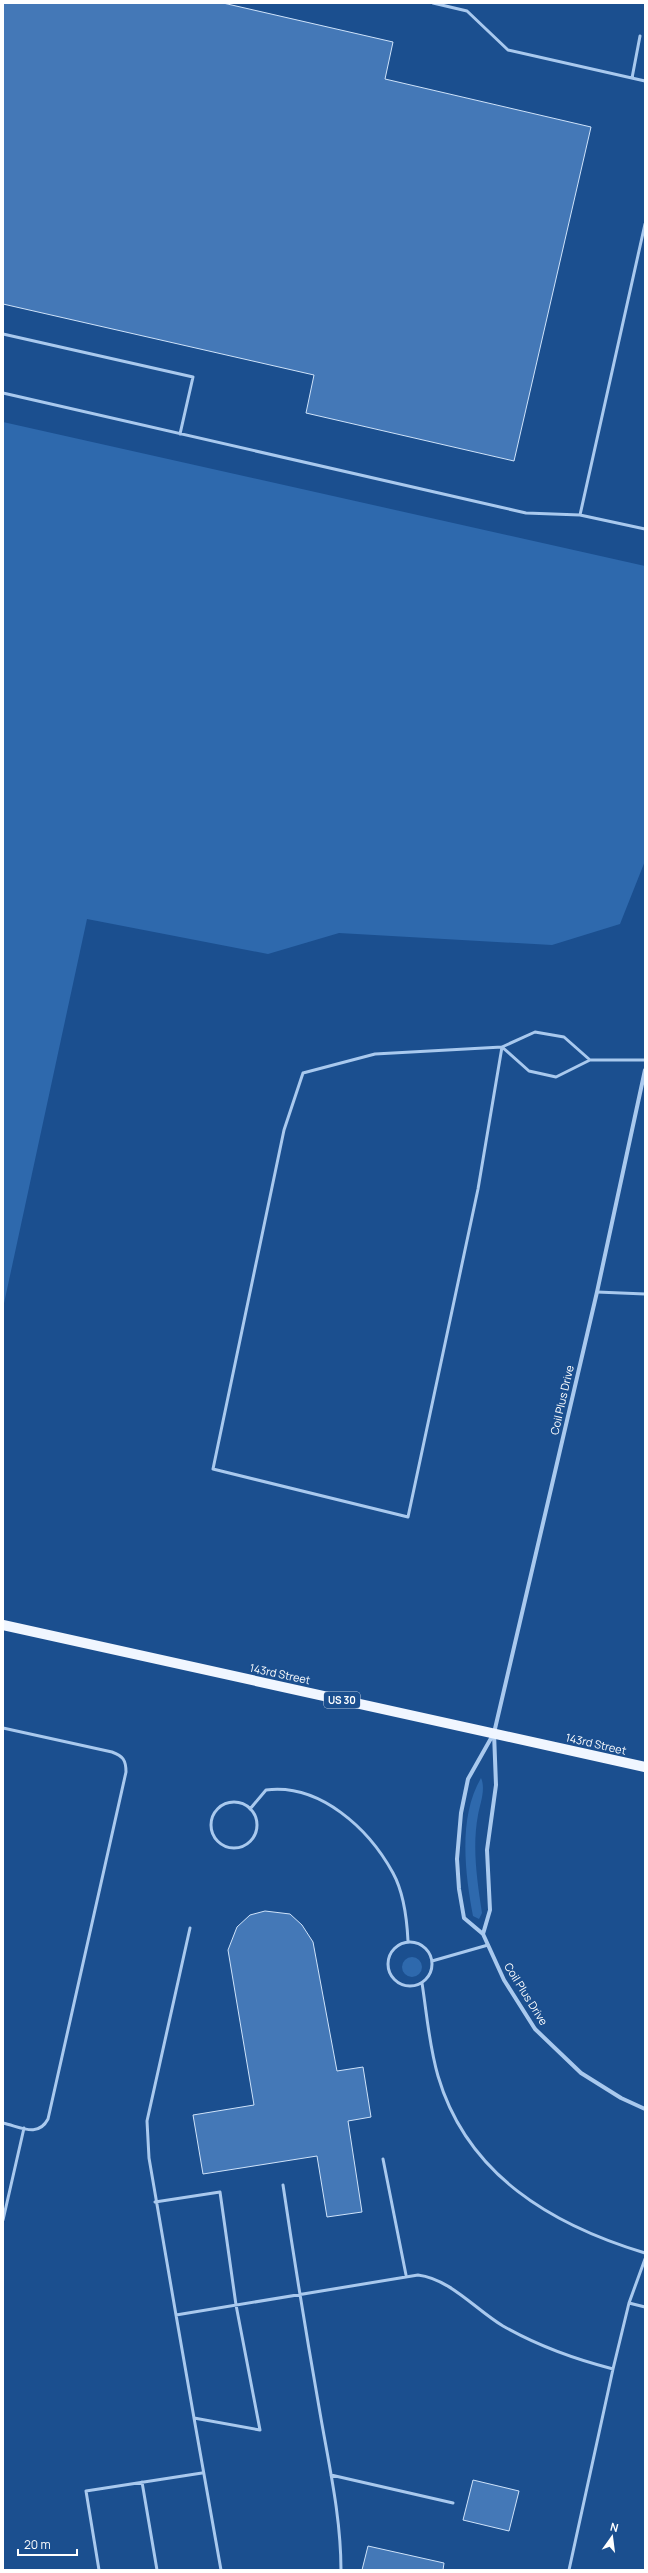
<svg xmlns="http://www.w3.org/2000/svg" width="648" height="2573" font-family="Manrope,sans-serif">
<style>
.green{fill:#2e69ad}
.building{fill:#4478b7;stroke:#cfe3fa}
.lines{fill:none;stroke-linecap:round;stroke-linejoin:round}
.service{stroke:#a9c9ee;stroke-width:3}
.minor{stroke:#a9c9ee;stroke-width:4}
.primary{stroke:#f0f6ff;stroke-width:10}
.labels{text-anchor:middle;stroke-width:3.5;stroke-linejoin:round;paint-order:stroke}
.shield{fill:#1b4f8f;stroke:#bbcadd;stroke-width:1}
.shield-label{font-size:10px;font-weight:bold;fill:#fff}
.street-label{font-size:11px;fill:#fff;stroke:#1b4f8f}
</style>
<rect width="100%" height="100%" fill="#1b4f8f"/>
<path class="green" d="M3 422 645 566V861L620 924 552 945 339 933 268 954 87 919 3 1308Z
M481 1778C486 1789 480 1804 478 1815 472 1847 477 1880 482 1913L479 1919 473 1916C465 1874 458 1817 481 1778Z
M402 1967a10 10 0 1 1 20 0a10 10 0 1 1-20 0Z"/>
<path class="building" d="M3 3H223L393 42 385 79 591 127 514 461 306 413 314 375 3 304Z
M265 1911 290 1914 302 1925 313 1942 337 2071 363 2067 371 2117 348 2121 362 2212 327 2217 317 2156 203 2174 193 2115 254 2105 228 1950 237 1927 250 1915Z
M473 2480 519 2491 509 2531 463 2520Z
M368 2546 444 2563 443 2570H362Z"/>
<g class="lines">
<path class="service" d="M433 3 467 11 508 50 645 81
M632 78 640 36
M3 334 193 377 180 434
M3 393 526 513 580 515 645 529
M580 515 645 224
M502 1047 478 1189 408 1517 213 1469 284 1130 303 1073 375 1054 502 1047 535 1032 564 1037 590 1060
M502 1047 529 1071 556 1077 590 1060H645
M597 1292 645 1294
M3 1728 112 1752C123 1756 126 1760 126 1772L48 2119C38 2138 21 2127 3 2123
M211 1825a23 23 0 1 1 46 0a23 23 0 1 1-46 0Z
M250 1809 266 1790C320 1783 369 1829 393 1873 404 1893 407 1920 408 1941
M190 1928 147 2121 149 2158 176 2315 418 2275C450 2279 475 2309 503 2326 538 2346 574 2359 613 2369L629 2303 645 2259
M388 1964a22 22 0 1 1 44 0a22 22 0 1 1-44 0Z
M432 1961 488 1945
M422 1983C427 2015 429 2045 438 2076 467 2175 552 2225 645 2253
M383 2159 406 2275
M283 2185C294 2259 306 2333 319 2407 328 2461 341 2515 341 2570
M155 2202 220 2192 236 2305 260 2430 194 2418 176 2315
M3 2220 24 2128
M629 2303 645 2307
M194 2418 221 2570
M331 2475 453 2503
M142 2482 157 2570
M99 2570 86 2491 202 2473
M569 2570 613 2369"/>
<path class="minor" d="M494 1733 468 1779 461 1813 457 1859 459 1889 464 1918 483 1934 504 1980 535 2029 581 2073 621 2098 645 2109
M483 1934 490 1910 487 1850 496 1785 494 1733 597 1292 645 1070"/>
<path class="primary" d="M3 1625 645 1767"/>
</g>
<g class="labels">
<rect class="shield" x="324" y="1692" width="36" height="16" rx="3"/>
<g class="shield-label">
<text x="342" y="1704">US 30</text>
</g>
<g class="street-label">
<text transform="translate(562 1400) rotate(-77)" y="4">Coil Plus Drive</text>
<text transform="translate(280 1674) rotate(12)" y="4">143rd Street</text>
<text transform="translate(596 1744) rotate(13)" y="4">143rd Street</text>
<text transform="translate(526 1994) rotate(58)" y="4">Coil Plus Drive</text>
</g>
</g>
<rect width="648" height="2573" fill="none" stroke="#ffffff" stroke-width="8"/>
<g transform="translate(612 2537) rotate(14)" stroke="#1b4f8f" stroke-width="3" paint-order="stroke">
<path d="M0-3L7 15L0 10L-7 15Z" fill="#ffffff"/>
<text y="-6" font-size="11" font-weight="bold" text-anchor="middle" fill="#ffffff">N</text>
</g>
<path d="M18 2549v6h59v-6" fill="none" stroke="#ffffff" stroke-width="2"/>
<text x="24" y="2549" font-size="12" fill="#ffffff" stroke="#1b4f8f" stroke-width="3" paint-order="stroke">20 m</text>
</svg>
